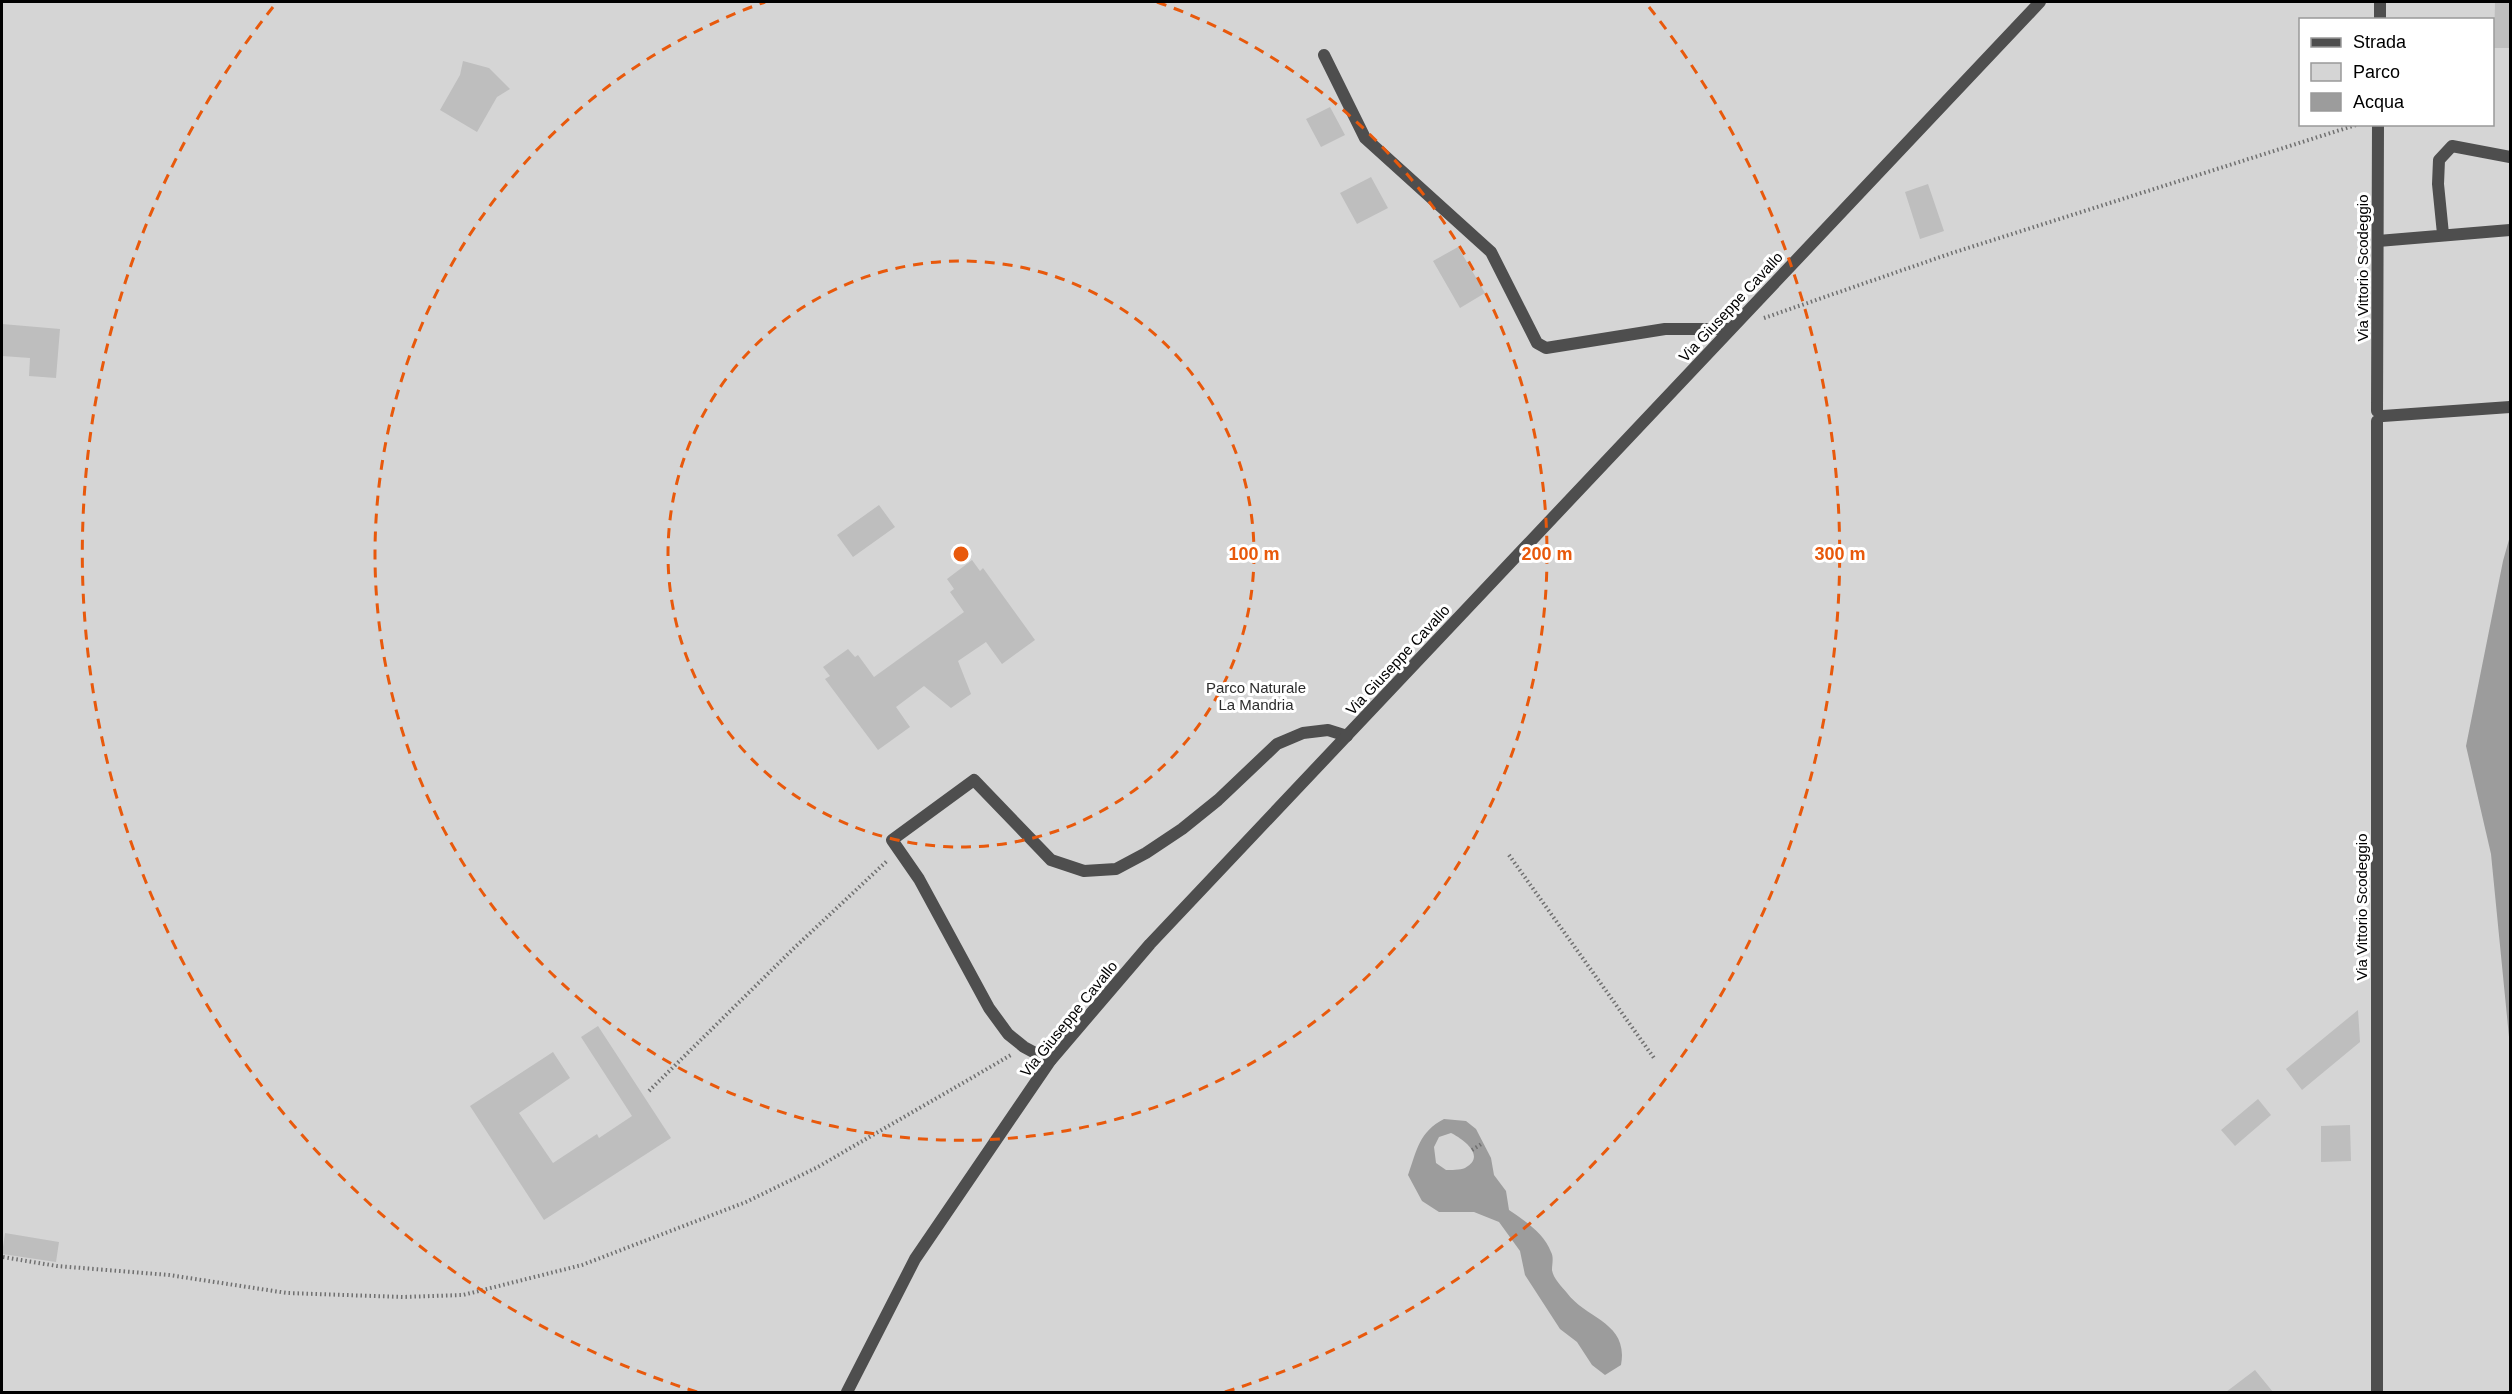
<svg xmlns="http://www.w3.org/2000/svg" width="2512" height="1394" font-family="Helvetica,sans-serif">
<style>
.green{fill:#d5d5d5;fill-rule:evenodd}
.water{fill:#9c9c9c;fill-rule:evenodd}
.building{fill:#bebebe}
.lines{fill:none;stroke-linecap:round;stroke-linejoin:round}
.path{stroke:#707070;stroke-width:4;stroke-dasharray:1.5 3;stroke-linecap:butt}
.service{stroke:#4e4e4e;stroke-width:12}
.minor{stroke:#4e4e4e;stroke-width:12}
.tertiary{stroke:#4e4e4e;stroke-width:12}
.ring{fill:none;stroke:#e8590c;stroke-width:3;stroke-dasharray:10 8}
.labels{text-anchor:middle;stroke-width:6;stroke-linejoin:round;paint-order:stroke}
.street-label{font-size:15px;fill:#000;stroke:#fff}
.park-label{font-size:15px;fill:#2c2c2c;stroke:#fff}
.centre{fill:#e8590c;stroke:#fff;stroke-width:3}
.ring-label{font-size:18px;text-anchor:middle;font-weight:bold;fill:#e8590c;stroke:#fff;stroke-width:6;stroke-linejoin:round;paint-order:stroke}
</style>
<rect width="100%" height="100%" fill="#fff"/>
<path class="green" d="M2 2H2510V1392H2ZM2300 20H2492V124H2300Z"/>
<path class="water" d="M2510 536V1047L2491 854 2466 746 2503 561Z
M1444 1119 1466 1121 1476 1129 1491 1158 1494 1175 1506 1191 1509 1210C1525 1221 1544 1233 1551 1252 1554 1257 1552 1264 1552 1270 1553 1278 1562 1287 1567 1293 1586 1319 1629 1322 1621 1365L1605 1375 1592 1365 1577 1342 1560 1329 1525 1275 1520 1251 1499 1222 1474 1212H1439L1422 1201 1408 1175C1417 1150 1419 1132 1444 1119ZM1451 1133C1463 1139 1487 1156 1465 1168 1460 1170 1451 1170 1446 1170L1436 1163 1434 1147 1439 1137Z"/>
<path class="building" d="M2495 2H2511V48H2494Z
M463 61 489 68 510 89 497 97 477 132 440 110 460 75Z
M1330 107 1345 135 1321 147 1306 119Z
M1371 177 1388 208 1357 224 1340 193Z
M1928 184 1944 231 1920 239 1905 192Z
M1458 247 1485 293 1460 308 1433 261Z
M2 324 60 329 56 378 29 376 30 358 2 356Z
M879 505 895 527 853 557 837 535Z
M972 560 980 571 983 568 1035 640 1002 664 986 642 958 661 971 694 951 708 924 686 896 707 910 727 878 750 825 679 830 676 823 667 848 649 855 657 858 655 874 677 964 612 950 592 954 589 947 579Z
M2358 1010 2360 1042 2302 1090 2286 1069Z
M598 1026 671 1138 544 1220 470 1106 553 1052 570 1078 519 1113 553 1163 597 1134 599 1138 632 1116 581 1037Z
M2258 1099 2271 1115 2235 1146 2221 1130Z
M2350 1125 2351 1161 2321 1162V1126Z
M5 1233 59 1242 56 1262 2 1254Z
M2255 1370 2273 1392H2226Z"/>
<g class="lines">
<path class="path" d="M1764 318 1952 253 2359 124
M1509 855 1654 1058
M649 1091 793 949 888 860
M1472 1150 1483 1143
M3 1257 57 1266 169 1275 287 1293 403 1297 463 1295 582 1265 746 1202 816 1168 1011 1055"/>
<path class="service" d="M2443 234 2438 184 2439 160 2452 146 2510 157
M2378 241 2510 230"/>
<path class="minor" d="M2380 20V2
M1324 55 1365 138 1491 252 1537 343 1546 348 1665 329H1730
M2377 411 2378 124
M2383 416 2510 407
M1050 1061 1024 1047 1008 1034 989 1008 919 879 892 840 974 780 1051 860 1084 871 1116 869 1146 853 1182 829 1218 800 1277 744 1303 733 1328 730 1347 736
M2377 1392V421"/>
<path class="tertiary" d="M847 1392 915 1259 1050 1061 1150 944 2040 2"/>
</g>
<g class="ring">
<circle cx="961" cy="554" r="293"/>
<path d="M1157 2A586 586 0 1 1 765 2"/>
<path d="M697 1392A879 879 0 0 1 273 7M1649 7A879 879 0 0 1 1225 1392"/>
</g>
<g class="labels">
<g class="street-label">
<text transform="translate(2363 268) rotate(-90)" y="5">Via Vittorio Scodeggio</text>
<text transform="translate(1731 307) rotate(-47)" y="5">Via Giuseppe Cavallo</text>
<text transform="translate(1398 660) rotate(-47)" y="5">Via Giuseppe Cavallo</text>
<text transform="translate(2362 907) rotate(-90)" y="5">Via Vittorio Scodeggio</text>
<text transform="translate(1069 1019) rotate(-51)" y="5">Via Giuseppe Cavallo</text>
</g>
<g class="park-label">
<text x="1256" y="693">Parco Naturale<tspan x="1256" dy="17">La Mandria</tspan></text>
</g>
</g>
<circle cx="961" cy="554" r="9" class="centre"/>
<g class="ring-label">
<text x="1254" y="560">100 m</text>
<text x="1547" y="560">200 m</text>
<text x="1840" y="560">300 m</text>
</g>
<rect width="2512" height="1394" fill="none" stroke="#000000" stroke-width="6"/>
<rect x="2299" y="18" width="195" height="108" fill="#ffffff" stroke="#999999" stroke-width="1.5"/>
<rect x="2311" y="38" width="30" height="9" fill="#4e4e4e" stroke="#999999" stroke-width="1.5"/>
<text x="2353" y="48" font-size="18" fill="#000000">Strada</text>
<rect x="2311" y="63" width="30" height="18" fill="#d5d5d5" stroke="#999999" stroke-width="1.5"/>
<text x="2353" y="78" font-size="18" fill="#000000">Parco</text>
<rect x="2311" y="93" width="30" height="18" fill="#9c9c9c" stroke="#999999" stroke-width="1.5"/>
<text x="2353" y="108" font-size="18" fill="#000000">Acqua</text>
</svg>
